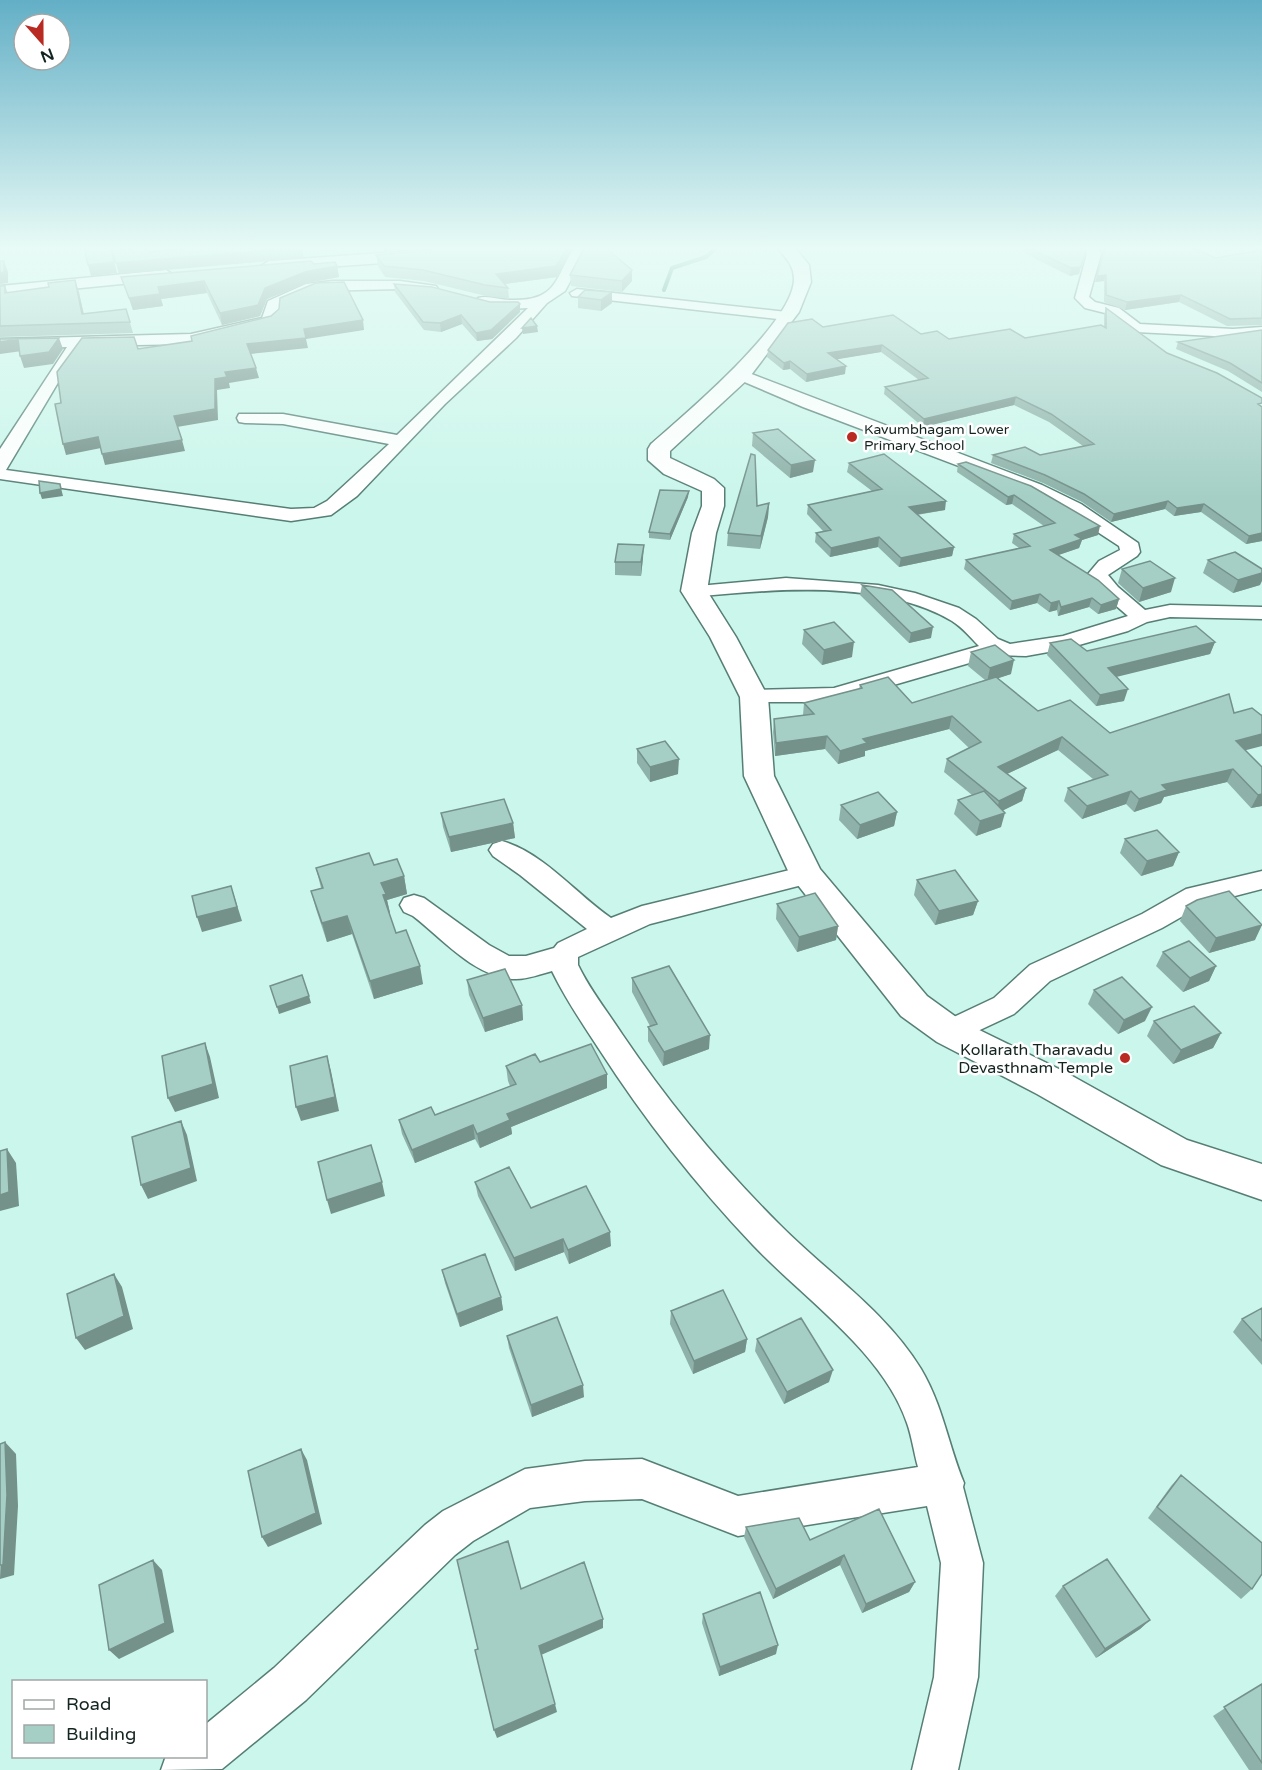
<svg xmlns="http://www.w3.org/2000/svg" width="1262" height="1770" font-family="'Varela Round',sans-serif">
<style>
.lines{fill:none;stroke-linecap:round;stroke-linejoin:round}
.stream{stroke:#318072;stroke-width:4}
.minor-casing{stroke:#567e75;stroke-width:3}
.tertiary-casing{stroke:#567e75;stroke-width:3}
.secondary-casing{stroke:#567e75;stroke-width:3}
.minor{fill:#fff;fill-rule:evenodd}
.tertiary{fill:#fff;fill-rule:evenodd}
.secondary{fill:#fff;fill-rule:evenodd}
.wall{fill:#8eb2a9}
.shaded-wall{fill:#74918a}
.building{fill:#a5cfc5;stroke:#74918a;stroke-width:1.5}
.poi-dot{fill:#b92a22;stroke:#fff;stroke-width:2}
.labels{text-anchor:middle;stroke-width:5;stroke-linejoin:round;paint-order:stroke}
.far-poi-label{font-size:14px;fill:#142421;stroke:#fff;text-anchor:start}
.poi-label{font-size:16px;fill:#142421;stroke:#fff;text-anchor:end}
</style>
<rect width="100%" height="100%" fill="#cbf6eb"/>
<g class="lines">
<path class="stream" d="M664 290 672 268 706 257 716 248"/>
<defs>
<path id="minor" d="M574 248H588L565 291 547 303 516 338 445 404 357 496 331 515 291 521 0 479V449L67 347 0 349V339L191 334 262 318 268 301 306 284 333 281H400L436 286 438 289 431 293 400 289 314 291 280 306 279 317 272 324 191 344 84 346 72 359 6 470 291 509 314 508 327 501 389 444 283 424 245 423 239 422 237 418 239 414H283L397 435 528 308 506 309 478 304V298C488 295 500 300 511 300 558 301 554 279 574 248Z
M1086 248H1098L1101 254 1089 297 1095 302 1119 308 1140 324 1233 329 1262 327V335L1233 337 1136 332 1109 314 1085 308 1075 298 1087 254Z
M577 289 787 312 794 316 787 320 572 296 570 293Z
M741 370 1042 485 1081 504 1138 543 1140 552 1137 556 1108 575 1118 587 1145 610 1170 605 1262 607V619L1170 617 1147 622 1128 631 1065 649 1026 656 997 655 835 702H746L743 697 746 692 754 690 834 688 979 646C970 637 963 628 952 621 881 579 772 589 694 597L687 595 684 591 687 587 786 578 878 585 915 593 959 608 976 619 998 639 1010 644 1063 636 1128 616 1099 591 1088 574 1099 561 1120 550 1119 546 1067 512 1030 493 803 407 735 378 733 375 735 372Z
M502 841C544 853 576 894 611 918L642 906 806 866 815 868 819 875 815 882 806 884 650 924 578 957V965C590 990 607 1011 622 1034 668 1102 720 1165 778 1223 825 1271 885 1310 921 1369 943 1406 948 1444 964 1483L963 1487 983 1563 978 1677 958 1770H912L934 1677 941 1563 927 1506 738 1536 642 1499 585 1501 530 1508 473 1541 455 1555 306 1700 222 1769 161 1770 166 1756H206V1724L274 1668 425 1525 443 1511 525 1469 585 1461 642 1459 738 1496 918 1467C914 1453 912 1437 907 1423 883 1352 803 1298 753 1245 696 1185 644 1119 599 1049 582 1023 565 998 552 971 541 974 528 979 516 979 476 979 442 938 413 916L404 912 400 905 404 898 414 895 424 898 489 945 509 956H526L554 948 558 943 587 929 520 875 493 856 489 850 493 844Z
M1262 871V889L1204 904 1162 928 1050 981 1014 1014 950 1044 939 1040 935 1032 939 1024 994 998 1030 965 1142 914 1186 889Z"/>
<path id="tertiary" d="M778 248H795L809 265 811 282 799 312 748 379 670 451V458L714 479 724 488V506L716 533 707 591 736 637 768 697 774 776 820 869 927 996 963 1022 1065 1072 1187 1140 1262 1164V1200L1161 1165 1037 1094 937 1042 901 1016 790 875 744 776 740 697 710 637 681 591 692 533 702 506V491L664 474 648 460V449L651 444C684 415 794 323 794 279 794 265 786 259 778 248Z"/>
<path id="secondary" d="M424 248H450L448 251 411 261 269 271 261 266 269 261 411 251Z
M166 270 174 275 172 279 0 296V286Z"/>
</defs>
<use href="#minor" class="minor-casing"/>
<use href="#tertiary" class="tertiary-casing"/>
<use href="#secondary" class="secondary-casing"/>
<use href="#minor" class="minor"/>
<use href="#tertiary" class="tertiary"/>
<use href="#secondary" class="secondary"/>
</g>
<path class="wall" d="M434 248H573L557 277 505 284 508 288 509 299 486 296 424 281 385 277 378 266 376 255 410 252Z
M1025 248H1086L1079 274 1070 276 1024 253Z
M1100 248H1195L1215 258 1262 250V325L1227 326 1179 302 1125 310 1104 302V281L1095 282 1103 254Z
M337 266 339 277 307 283 267 299 260 316 222 325 207 293 161 299 163 306 133 310 121 277Z
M570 275 632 281 622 292 571 286Z
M75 280 84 314 126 309 133 333 0 337V286H5L8 293 49 287Z
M394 284 490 302 520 304V312L492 339 477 341 462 324 441 332 424 330 395 292Z
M612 292V303L601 311 578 308V297Z
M1106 308 1262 541 1246 544 1201 512 1174 516 1165 509 1111 522 1082 502 1043 483 991 463 993 455H1040L1083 446 1049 422 1014 405 923 427 884 394 885 387 919 380 881 352 836 359 845 374 806 382 790 369 783 370 767 357 768 350 823 327 921 334 949 339 1025 338 1104 327V315Z
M1262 330V392L1228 371 1176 349 1178 342Z
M753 433 813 472 790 478 752 446Z
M849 463 945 510 917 515 954 547 952 556 899 567 878 547 830 557 815 542 816 533 823 531 807 514 808 505 872 491 847 472Z
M958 464 1098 535 1082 540 1079 548 1058 555 1119 599 1116 609 1098 614 1089 607 1058 616 1057 610 1049 612 1037 603 1010 610 964 569 966 560 1019 548 1012 543 1014 534 1044 526 1012 504 1006 505 957 472Z
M688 497 670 540 649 538V532Z
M769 503 768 517 760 549 727 546 728 533 757 506Z
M643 558 641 576 615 575V562Z
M1208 560 1260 585 1233 593 1203 573Z
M1122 569 1171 592 1139 602 1118 583Z
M862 585 931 638 909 643 860 595Z
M804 630 852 657 822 665 802 644Z
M1215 642 1210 654 1116 676 1124 701 1096 706 1047 655 1050 643 1087 651Z
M971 652 1011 674 998 678 1038 711 1110 733 1234 713 1245 750 1262 767V806L1251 808 1227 782 1164 797 1161 803 1134 812 1126 804 1082 819 1064 801 1068 788 1093 779 1058 750 1007 774 1026 788 1022 801 1003 810 1001 827 976 836 954 814 958 800 972 795 944 772 947 759 969 748 949 729 865 751V756L838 764 825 749 775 756 773 732 774 719 803 715 804 703 859 689 860 685 912 703 985 680 968 666Z
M637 749 678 774 650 782 637 763Z
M841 805 897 812 894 826 857 839 839 820Z
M441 813 513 823 515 838 451 852 443 827Z
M1125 839 1179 852 1173 866 1141 876 1120 853Z
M374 865 404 876 407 894 387 900 390 913H389L396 933 423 984 374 999 352 934 327 942 316 909 311 891 321 888 316 868Z
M917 880 978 901 973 915 935 925 914 895Z
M777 904 838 926 836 940 797 952 776 919Z
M1186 906 1255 940 1209 953 1180 921Z
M1163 952 1216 966 1209 981 1183 992 1156 966Z
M632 978 709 1049 663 1066 648 1041V1027L650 1026 632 992Z
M467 980 522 1005 523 1020 485 1032 469 995Z
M1094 990 1145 1021 1118 1034 1088 1004Z
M1154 1021 1221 1033 1213 1048 1173 1064 1147 1036Z
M540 1062 607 1074V1088L511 1127 512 1134 480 1148 475 1139 415 1163 402 1134 399 1120 435 1115 510 1086 508 1081 506 1066Z
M475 1182 531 1208 611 1246 569 1264 564 1252 515 1271 478 1196Z
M442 1270 501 1297 503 1310 460 1327 445 1283Z
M1262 1308V1365L1233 1332 1242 1319Z
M671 1311 747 1339 745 1352 693 1374 670 1324Z
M507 1336 584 1397 532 1417 509 1348Z
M757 1339 829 1382 784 1404 755 1351Z
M1181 1475 1252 1589 1241 1599 1148 1518 1171 1486Z
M746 1527 810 1540 915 1582 909 1592 862 1613 840 1565 773 1599 744 1537Z
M1063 1586 1150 1620 1140 1629 1096 1658 1055 1596Z
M703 1614 776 1654 719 1676 702 1623Z
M1262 1684V1770H1249L1213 1716Z"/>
<path class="shaded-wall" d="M111 248 117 273 91 276 88 265Z
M293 248H302L304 258 119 274 116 263Z
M384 248H412L411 249 384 251Z
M567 248H573L557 277 497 285 496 274Z
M1086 248 1079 274 1070 276 1071 268Z
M4 261 8 272V283L0 284V273Z
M337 266 339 277 307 283 267 299 260 316 222 325 220 313 265 288 305 272Z
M632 270V281L622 292V281Z
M1106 275 1104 281 1095 282 1097 276Z
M75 280 79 292 86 325 82 314Z
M204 281 207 293 161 299 163 306 133 310 129 298 158 287Z
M612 292V303L601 311V300Z
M1181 295 1179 302 1125 310 1127 302Z
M520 304V312L492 339 477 341 476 333Z
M461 315 462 324 441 332 440 323Z
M363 320 364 330 306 339 308 348 250 354 247 344 304 329Z
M537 326 538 332 523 334 522 328Z
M59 338 63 349 53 364 24 368 20 356Z
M18 339 22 351 0 354V342Z
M882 345 881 352 827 361 828 353Z
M790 361V369L783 370 784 363Z
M846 366 845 374 806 382 807 374Z
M256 368 259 378 229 383 230 388 217 390 218 420 177 427 174 416 215 379 225 372Z
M1016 397 1014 405 923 427 924 419Z
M98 437 101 448 66 455 63 444Z
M182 440 185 451 105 465 102 454Z
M815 460 813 472 790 478 791 465Z
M60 484 63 496 42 499 40 493Z
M689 491 688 497 670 540V534Z
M1014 495 1012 504 1006 505 1008 497Z
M946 501 945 510 907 516 909 507Z
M1168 501 1165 509 1111 522 1114 514Z
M769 503 768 517 760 549 761 536Z
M1204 504 1201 512 1174 516 1177 508Z
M1100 526 1098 535 1082 540 1079 548 1047 559 1050 550 1075 535Z
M1262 533V541L1246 544 1249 536Z
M879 537 878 547 830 557 831 548Z
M644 545 643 558 641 576V562Z
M954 547 952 556 899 567 901 558Z
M1262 573V581L1260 585 1233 593 1238 580Z
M1175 578 1171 592 1139 602 1143 588Z
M1040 594 1037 603 1010 610 1012 601Z
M1092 598 1089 607 1058 616 1061 607Z
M1119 599 1116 609 1098 614 1101 605Z
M1059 601 1057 610 1049 612 1051 603Z
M933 627 931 638 909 643 911 633Z
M854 642 852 657 822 665 824 650Z
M1215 642 1210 654 1104 680 1108 668Z
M1014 660 1011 674 987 682 990 668Z
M1128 689 1124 701 1096 706 1100 695Z
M952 716 949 729 865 751V756L838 764 840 751 863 739Z
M1262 734V746L1231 754 1236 741Z
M827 736 825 749 775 756 776 743Z
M1062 737 1058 750 994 780 998 767Z
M679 759 678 774 650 782V767Z
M1233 769 1227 782 1164 797 1161 803 1134 812 1139 799 1162 785Z
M1026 788 1022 801 996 814 999 801Z
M1131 791 1126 804 1082 819 1087 806Z
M1262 794V806L1251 808 1258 795Z
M897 812 894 826 857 839 860 825Z
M1005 813 1001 827 976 836 980 821Z
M513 823 515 838 451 852 449 837Z
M1179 852 1173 866 1141 876 1147 861Z
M404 876 407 894 387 900 390 913 386 914 381 883Z
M231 886 242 921 202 932 197 917Z
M978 901 973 915 935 925 939 911Z
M347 916 352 934 327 942 322 923Z
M1262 925 1255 940 1209 953 1216 938Z
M838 926 836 940 797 952 799 937Z
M420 966 423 984 374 999 370 981Z
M1216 966 1209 981 1183 992 1190 978Z
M309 996 311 1003 279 1014 277 1007Z
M522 1005 523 1020 485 1032 483 1018Z
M1152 1007 1145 1021 1118 1034 1124 1020Z
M1221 1033 1213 1048 1173 1064 1181 1050Z
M710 1035 709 1049 663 1066 664 1052Z
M205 1043 210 1057 219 1098 175 1112 168 1098Z
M327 1056 331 1071 339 1111 301 1121 296 1107Z
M607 1074V1088L511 1127 512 1134 480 1148 477 1134 507 1114Z
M181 1121 187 1135 197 1181 148 1199 141 1185Z
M473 1125 475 1139 415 1163 412 1150Z
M7 1149 16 1163 19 1206 0 1211V1195Z
M382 1182 385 1196 331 1214 327 1200Z
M610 1232 611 1246 569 1264 568 1250Z
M563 1239 564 1252 515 1271 514 1258Z
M114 1274 122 1287 133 1329 85 1350 76 1338Z
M501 1297 503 1310 460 1327 457 1314Z
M747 1339 745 1352 693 1374 694 1361Z
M833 1370 829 1382 784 1404 787 1392Z
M583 1385 584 1397 532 1417 531 1405Z
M5 1442 16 1454 18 1506 14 1575 0 1579Z
M301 1449 307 1460 322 1524 268 1547 262 1537Z
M844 1555 840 1565 773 1599 776 1589Z
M153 1560 162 1570 174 1632 119 1659 109 1650Z
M915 1582 909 1592 862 1613 866 1604Z
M603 1619V1628L541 1655 539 1646Z
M1150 1620 1140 1629 1096 1658 1105 1649Z
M778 1645 776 1654 719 1676 720 1667Z
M555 1704 557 1712 497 1738 494 1730Z"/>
<path class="building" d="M84 248H111L114 262 88 265Z
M135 248H147L149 252 189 248H293L116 263 112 251Z
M434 248H567L556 266 496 274 508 288 485 285 423 270 384 266 376 255 410 252Z
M584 248H606L632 270 622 281 570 275Z
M1029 248H1086L1081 267 1071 268Z
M1105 248H1195L1215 258 1262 250V318L1230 319 1181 295 1127 302 1106 295V275L1097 276Z
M0 261H4V272L0 273Z
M311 261 314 264 335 262 337 266 305 272 265 288 258 305 220 313 204 281 158 287 160 294 129 298 121 277Z
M75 280 82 314 126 309 130 322 0 326V286H5V293L49 287 48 283Z
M344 282 363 320 304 329 306 338 247 344 256 368 225 372 227 377 215 379V409L174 416 182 440 102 454 98 437 63 444 55 404 61 403 57 372 82 338 134 337 138 349 192 341 191 336 271 316 279 309 280 298 316 283Z
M394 284 432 287 490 302H518L520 304 491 330 476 333 461 315 440 323 423 322Z
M585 290 612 292 601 300 578 297Z
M1106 308 1167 353 1217 373 1262 398V403L1258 404 1262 407V533L1249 536 1204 504 1177 508 1168 501 1114 514 1084 494 1045 475 993 455 1025 447 1040 455 1094 444 1051 414 1016 397 924 419 885 387 928 378 882 345 828 353 846 366 807 374 790 361 784 363 768 350 788 323 812 319 823 327 893 315 921 334 937 331 949 339 1010 329 1025 338 1101 325 1106 328Z
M531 318 537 326 522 328Z
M1262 330V383L1230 363 1178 342Z
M59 338 49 352 20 356 18 339 0 342V339Z
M778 429 815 460 791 465 753 433Z
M751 454 755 455 757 506 769 503 761 536 728 533Z
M884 454 946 501 909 507 954 547 901 558 879 537 831 548 816 533 831 530 808 505 882 489 849 463Z
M966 462 1031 486 1100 526 1075 535 1082 539 1050 550 1098 580 1119 599 1101 605 1092 598 1061 607 1059 601 1051 603 1040 594 1012 601 966 560 1030 546 1014 534 1055 523 1014 495 1008 497 958 464Z
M39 481 60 484 61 489 40 493Z
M660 490 689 491 670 534 649 532Z
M618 544 644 545 641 562H615Z
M1235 552 1262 569V573L1238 580 1208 560Z
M1150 561 1175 578 1143 588 1122 569Z
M862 585 892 590 933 627 911 633Z
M834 622 854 642 824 650 804 630Z
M1196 626 1215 642 1108 668 1128 689 1100 695 1050 643 1071 639 1087 651Z
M995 645 1014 660 990 668 971 652Z
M888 677 912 703 996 677 1038 711 1070 700 1110 733 1229 694 1234 713 1252 708 1261 715H1262V734L1236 741 1262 767V794L1258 795 1233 769 1162 785 1167 790 1139 799 1131 791 1087 806 1068 788 1108 775 1062 737 998 767 1026 788 999 801 947 759 981 742 952 716 863 739 867 743 840 751 827 736 776 743 774 719 814 714 804 703 862 688 860 685Z
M665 741 679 759 650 767 637 749Z
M984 791 1005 813 980 821 958 800Z
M878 792 897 812 860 825 841 805Z
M504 799 513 823 449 837 441 813Z
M1157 830 1179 852 1147 861 1125 839Z
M369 853 374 865 397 859 404 876 381 883 386 894 383 895 396 933 406 930 420 966 370 981 347 916 322 923 311 891 323 888 316 868Z
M955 870 978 901 939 911 917 880Z
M231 886 237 907 197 917 192 896Z
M1229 891 1262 925 1216 938 1186 906 1197 900Z
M815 893 838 926 799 937 777 904Z
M1189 941 1216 966 1190 978 1163 952Z
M669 966 710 1035 664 1052 648 1027 657 1024 632 978Z
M505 969 522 1005 483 1018 467 980Z
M302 975 309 996 277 1007 270 986Z
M1122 977 1152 1007 1124 1020 1094 990Z
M1194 1006 1221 1033 1181 1050 1154 1021Z
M205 1043 213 1084 168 1098 162 1056Z
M591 1044 607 1074 507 1114 510 1120 477 1134 473 1125 412 1150 399 1120 431 1107 435 1115 516 1084 506 1066 535 1054 540 1062Z
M327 1056 335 1097 296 1107 290 1066Z
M181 1121 191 1168 141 1185 132 1137Z
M371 1145 382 1182 327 1200 318 1162Z
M7 1149 9 1192 0 1195V1151Z
M509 1167 531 1208 586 1186 610 1232 568 1250 563 1239 514 1258 475 1182Z
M485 1254 501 1297 457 1314 442 1270Z
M114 1274 124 1316 76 1338 67 1294Z
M723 1290 747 1339 694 1361 671 1311Z
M1262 1308V1341L1242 1319Z
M557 1317 583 1385 531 1405 507 1336Z
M801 1318 833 1370 787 1392 757 1339Z
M5 1442 7 1495 3 1565H0V1444Z
M301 1449 316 1513 262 1537 248 1471Z
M1181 1475 1262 1543V1574L1252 1589 1157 1507Z
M879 1509 915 1582 866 1604 844 1555 776 1589 746 1527 799 1518 810 1540Z
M508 1541 521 1589 584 1562 603 1619 539 1646 555 1704 494 1730 475 1650 478 1649 457 1560Z
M1107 1559 1150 1620 1105 1649 1063 1586Z
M153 1560 165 1623 109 1650 99 1585Z
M760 1592 778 1645 720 1667 703 1614Z
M1262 1684V1763L1224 1707Z"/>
<linearGradient id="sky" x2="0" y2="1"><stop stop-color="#63afc6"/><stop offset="0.5" stop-color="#e8fbf6"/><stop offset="1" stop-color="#e8fbf6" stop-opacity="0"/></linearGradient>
<rect width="1262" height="496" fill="url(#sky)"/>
<g class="poi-dot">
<circle cx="852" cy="437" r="6"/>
<circle cx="1125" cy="1058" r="6"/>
</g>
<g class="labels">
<g class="far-poi-label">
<text x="864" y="434">Kavumbhagam Lower<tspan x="864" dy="16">Primary School</tspan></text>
</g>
<g class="poi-label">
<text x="1113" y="1055">Kollarath Tharavadu<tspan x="1113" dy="18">Devasthnam Temple</tspan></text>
</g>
</g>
<rect x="12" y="1680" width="195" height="78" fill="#ffffff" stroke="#a1a7a6" stroke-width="1.5"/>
<rect x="24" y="1700" width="30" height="9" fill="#ffffff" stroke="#a1a7a6" stroke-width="1.5"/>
<text x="66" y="1710" font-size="18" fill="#142421">Road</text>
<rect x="24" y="1725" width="30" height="18" fill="#a5cfc5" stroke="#a1a7a6" stroke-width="1.5"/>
<text x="66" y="1740" font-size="18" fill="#142421">Building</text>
<g transform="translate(42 42) rotate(159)"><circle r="28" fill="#ffffff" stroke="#a1a7a6" stroke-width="1.5"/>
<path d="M0-4.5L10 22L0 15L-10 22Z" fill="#b92a22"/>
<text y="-9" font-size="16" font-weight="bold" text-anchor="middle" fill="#142421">N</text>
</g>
</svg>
